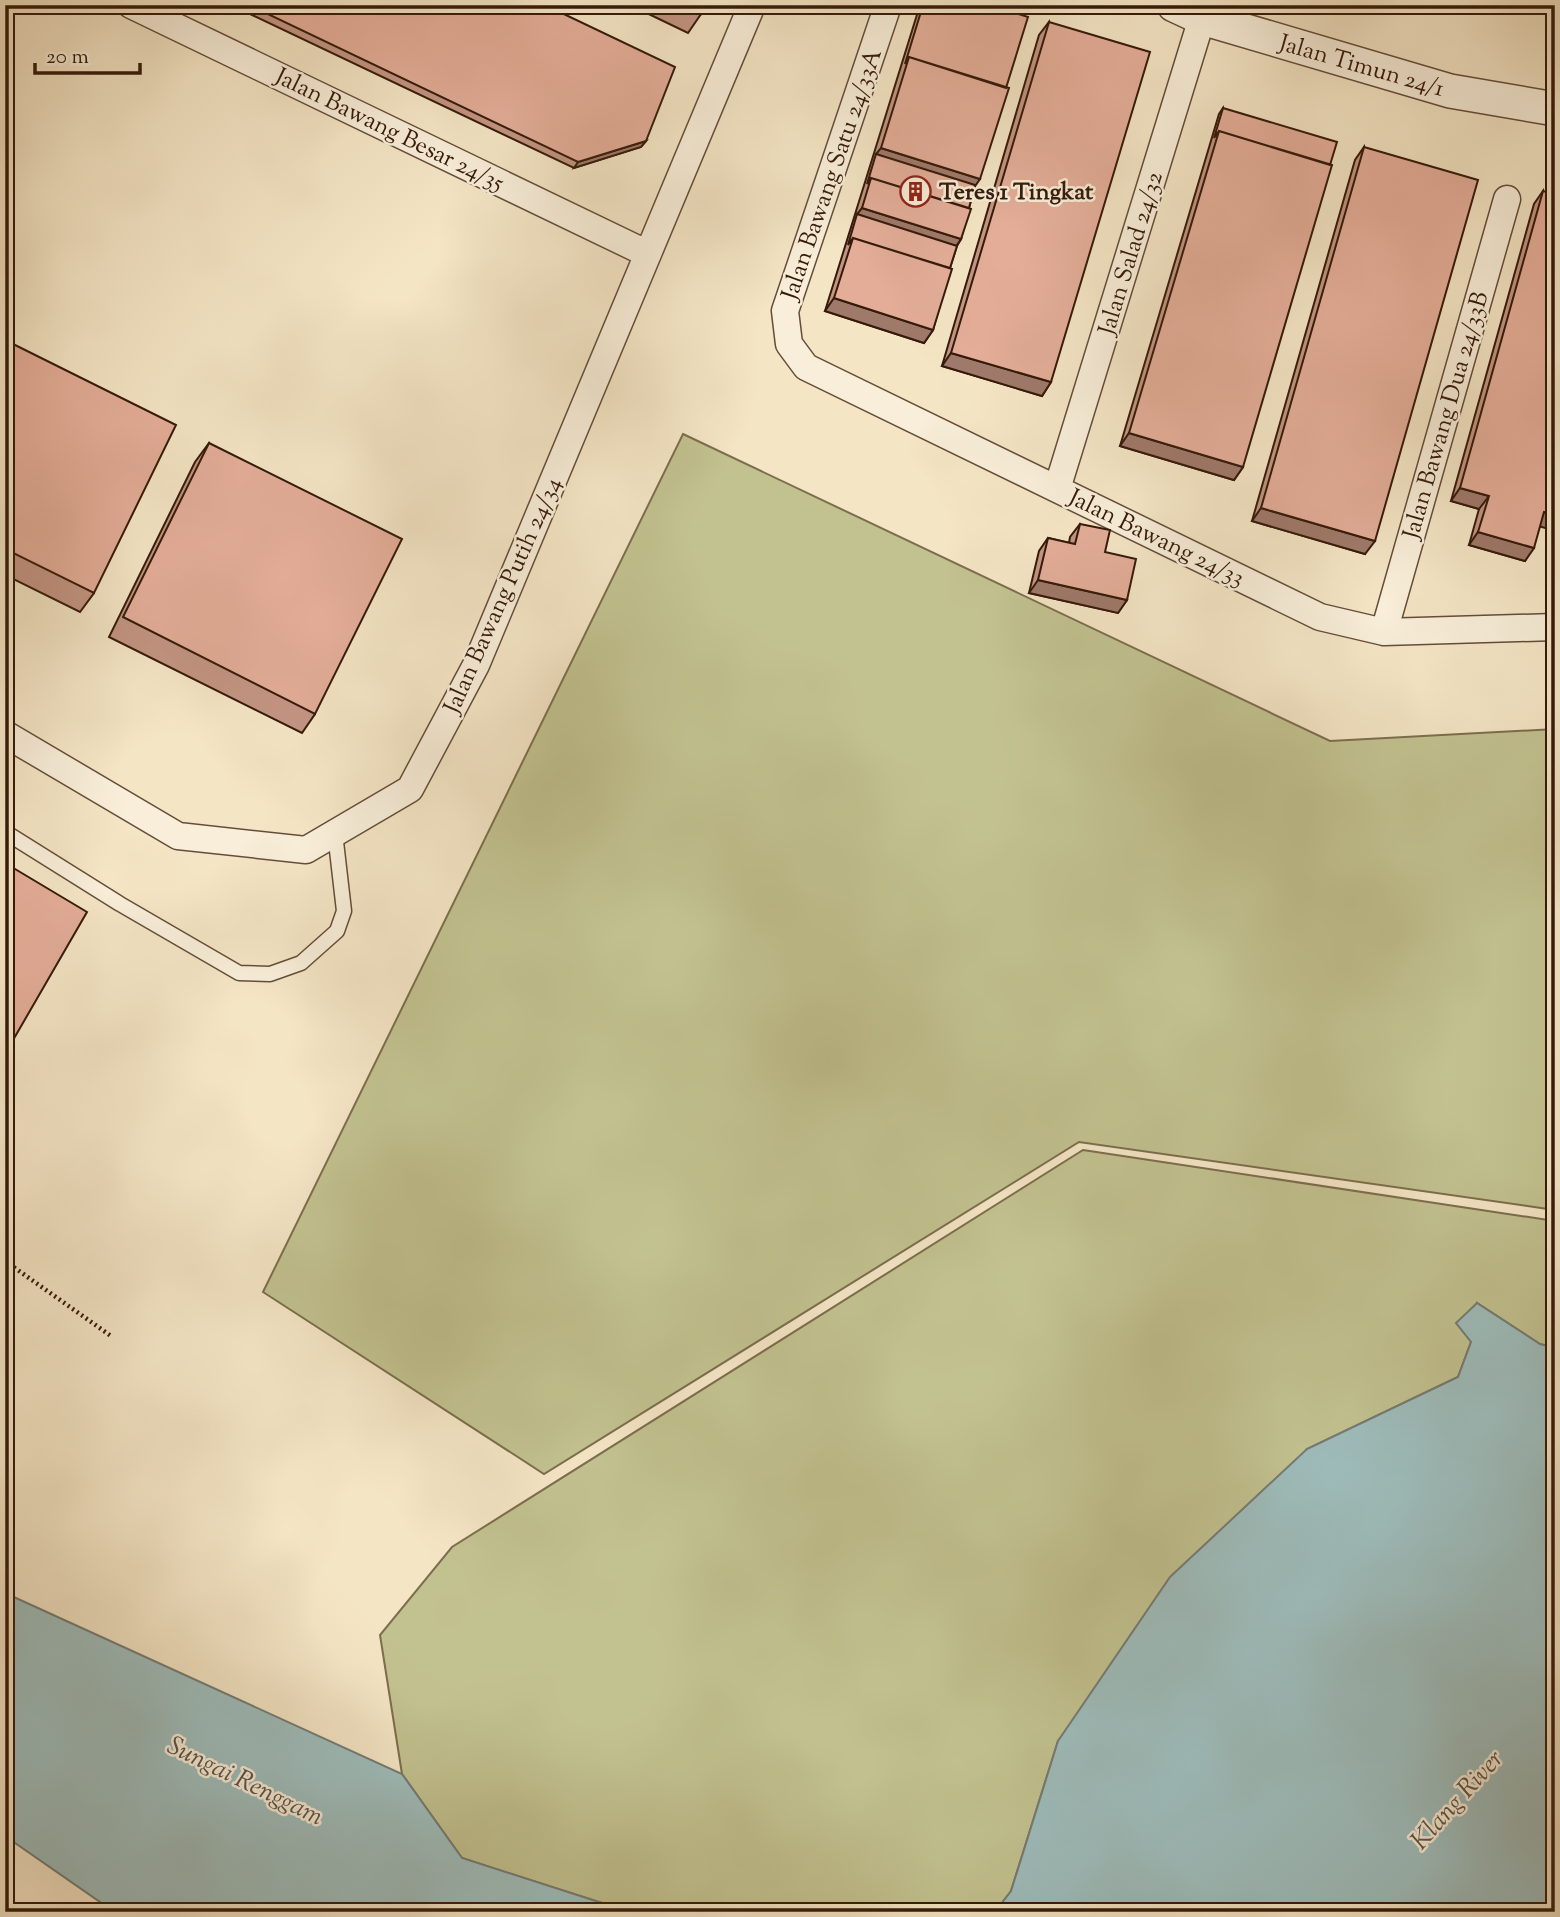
<svg xmlns="http://www.w3.org/2000/svg" width="1560" height="1917" font-family="'Sorts Mill Goudy',serif">
<style>
.green{fill:#c2c290;stroke:#7c6e4d;stroke-width:2}
.water{fill:#9ebdbc;stroke:#747c75;stroke-width:2}
.lines{fill:none;stroke-linecap:round;stroke-linejoin:round}
.service-casing{stroke:#654d39;stroke-width:17}
.minor-casing{stroke:#654d39;stroke-width:29}
.tertiary-casing{stroke:#654d39;stroke-width:36}
.path{stroke:#351a0a;stroke-width:4.5;stroke-dasharray:2 3.5;stroke-linecap:butt}
.service{stroke:#f8eed9;stroke-width:14}
.minor{stroke:#f8eed9;stroke-width:26}
.tertiary{stroke:#f8eed9;stroke-width:33}
.wall{fill:#c39583;stroke:#351a0a;stroke-width:2}
.shaded-wall{fill:#9f796a;stroke:#351a0a;stroke-width:2}
.building{fill:#e3ad98;stroke:#351a0a;stroke-width:2}
.labels{text-anchor:middle;stroke-width:5;stroke-linejoin:round;paint-order:stroke}
.street-label{font-size:24px;fill:#351a0a;stroke:#f8eed9}
.poi-label{font-size:24px;font-weight:bold;fill:#351a0a;stroke:#f8eed9;text-anchor:start}
.water-label{font-size:26px;font-style:italic;fill:#5a5348;stroke:#f8eed9}
</style>
<rect width="100%" height="100%" fill="#f4e5c5"/>
<filter id="stains"><feTurbulence type="fractalNoise" baseFrequency=".00286" numOctaves="4"/><feColorMatrix values="0 0 0 0 .2 0 0 0 0 .09 0 0 0 0 .02 0 0 0 .5 -.17"/></filter>
<radialGradient id="worn" r=".72"><stop offset=".6" stop-color="#630" stop-opacity="0"/><stop offset="1" stop-color="#630" stop-opacity=".3"/></radialGradient>
<path class="green" d="M683 434 1330 741 1555 729V1210L1079 1142 544 1474 263 1292Z
M1083 1150 1555 1221V1348L1540 1344 1477 1303 1471 1342 1458 1377 1307 1449 1058 1741 1011 1891 995 1912H630L462 1858 402 1774 380 1635 452 1547Z"/>
<path class="water" d="M1477 1303 1540 1344 1555 1348V1912H995L1011 1891 1058 1741 1170 1577 1307 1449 1458 1377 1471 1342 1456 1323Z
M5 1593 402 1774 462 1858 630 1912H124L103 1904 5 1836Z"/>
<g class="lines">
<defs>
<path id="service" d="M5 832 120 904 239 973 270 974 301 963 337 931 344 911 335 833"/>
<path id="minor" d="M131 5 648 254
M888 5 785 311 789 344 806 367 1320 617 1384 632 1555 627
M1057 489 1202 18
M1384 632 1507 199
M5 734 178 836 306 850 410 789 476 665 752 5"/>
<path id="tertiary" d="M1174 5 1202 18 1450 91 1555 109"/>
</defs>
<use href="#service" class="service-casing"/>
<use href="#minor" class="minor-casing"/>
<use href="#tertiary" class="tertiary-casing"/>
<path class="path" d="M5 1261 111 1336"/>
<use href="#service" class="service"/>
<use href="#minor" class="minor"/>
<use href="#tertiary" class="tertiary"/>
</g>
<path class="wall" d="M231 5H545L646 141 641 147 574 168Z
M630 5H705L701 14 688 33Z
M920 5H990L975 185 961 239 957 246 950 268 933 330 924 343 825 311Z
M1049 22 1051 382 1042 396 942 366 1039 35Z
M1223 108 1243 467 1234 480 1120 446 1219 114Z
M1364 147 1365 554 1252 521 1355 160Z
M1543 191 1540 526 1525 561 1469 545 1479 509 1451 501 1534 204Z
M5 340 94 593 80 612 5 575Z
M209 443 315 714 302 733 109 637 195 462Z
M1080 524 1127 600 1118 613 1029 593 1039 551 1048 538 1069 543 1070 537Z"/>
<path class="shaded-wall" d="M646 141 641 147 574 168 578 162Z
M881 148 980 179 971 192 876 154Z
M862 208 961 239 952 252 857 214Z
M834 298 933 330 924 343 825 311Z
M951 353 1051 382 1042 396 942 366Z
M1129 433 1243 467 1234 480 1120 446Z
M1460 488 1489 496 1479 509 1451 501Z
M1261 508 1375 541 1365 554 1252 521Z
M1544 512 1555 515V531L1535 525Z
M1478 532 1534 548 1525 561 1469 545Z
M1038 580 1127 600 1118 613 1029 593Z"/>
<path class="building" d="M249 5H545L675 67 646 141 578 162Z
M684 5H705L701 14Z
M923 5H990L1028 17 1006 88 909 57 905 64Z
M1049 22 1150 52 1051 382 951 353Z
M909 57 1009 88 980 179 881 148Z
M1223 108 1337 142 1330 165 1219 131 1214 138Z
M1219 131 1332 165 1243 467 1129 433Z
M1364 147 1478 180 1375 541 1261 508Z
M876 154 975 185 969 208 871 178 867 184Z
M871 178 971 209 961 239 862 208Z
M1543 191 1555 194V515L1544 512 1534 548 1478 532 1489 496 1460 488Z
M857 214 957 246 950 268 853 238 848 245Z
M853 238 952 269 933 330 834 298Z
M5 340 176 425 94 593 5 549Z
M209 443 402 539 315 714 123 617Z
M1080 524 1110 530 1105 552 1136 559 1127 600 1038 580 1048 538 1075 544Z
M5 863 87 912 5 1054Z"/>
<defs>
<symbol id="building-ring" viewBox="-11 -11 22 22"><circle r="9.5" fill="#f8eed9" stroke="#8f2418" stroke-width="1.5"/><path d="M-4-6H4V6H1V3H-1V6H-4ZM-2.5-4.3h1.7v1.8h-1.7ZM.8-4.3h1.7v1.8H.8ZM-2.5-1h1.7V.8h-1.7ZM.8-1h1.7V.8H.8Z" fill="#8f2418"/></symbol>
</defs>
<g fill-rule="evenodd">
<use href="#building-ring" x="898" y="174" width="35" height="35"/>
</g>
<g class="labels">
<g class="street-label">
<text transform="translate(1362 65) rotate(16)" y="8">Jalan Timun 24/1</text>
<text transform="translate(390 129) rotate(26)" y="8">Jalan Bawang Besar 24/35</text>
<text transform="translate(831 174) rotate(-71)" y="8">Jalan Bawang Satu 24/33A</text>
<text transform="translate(1130 253) rotate(-73)" y="8">Jalan Salad 24/32</text>
<text transform="translate(1445 415) rotate(-74)" y="8">Jalan Bawang Dua 24/33B</text>
<text transform="translate(1157 537) rotate(26)" y="8">Jalan Bawang 24/33</text>
<text transform="translate(502 595) rotate(-66)" y="8">Jalan Bawang Putih 24/34</text>
</g>
<g class="poi-label">
<text x="939" y="199">Teres 1 Tingkat</text>
</g>
<g class="water-label">
<text transform="translate(246 1780) rotate(26)" y="9">Sungai Renggam</text>
<text transform="translate(1456 1799) rotate(-48)" y="9">Klang River</text>
</g>
</g>
<rect width="1560" height="1917" fill="none" stroke="#f4e5c5" stroke-width="28"/>
<rect x="7" y="7" width="1546" height="1903" fill="none" stroke="#351a0a" stroke-width="3.5"/>
<rect x="14" y="14" width="1532" height="1889" fill="none" stroke="#351a0a" stroke-width="2"/>
<path d="M35 63v10h105v-10" fill="none" stroke="#351a0a" stroke-width="3.5"/>
<text x="46" y="63" font-size="21" fill="#351a0a" stroke="#f8eed9" stroke-width="5" paint-order="stroke">20 m</text>
<rect width="100%" height="100%" filter="url(#stains)"/>
<rect width="100%" height="100%" fill="url(#worn)"/>
</svg>
